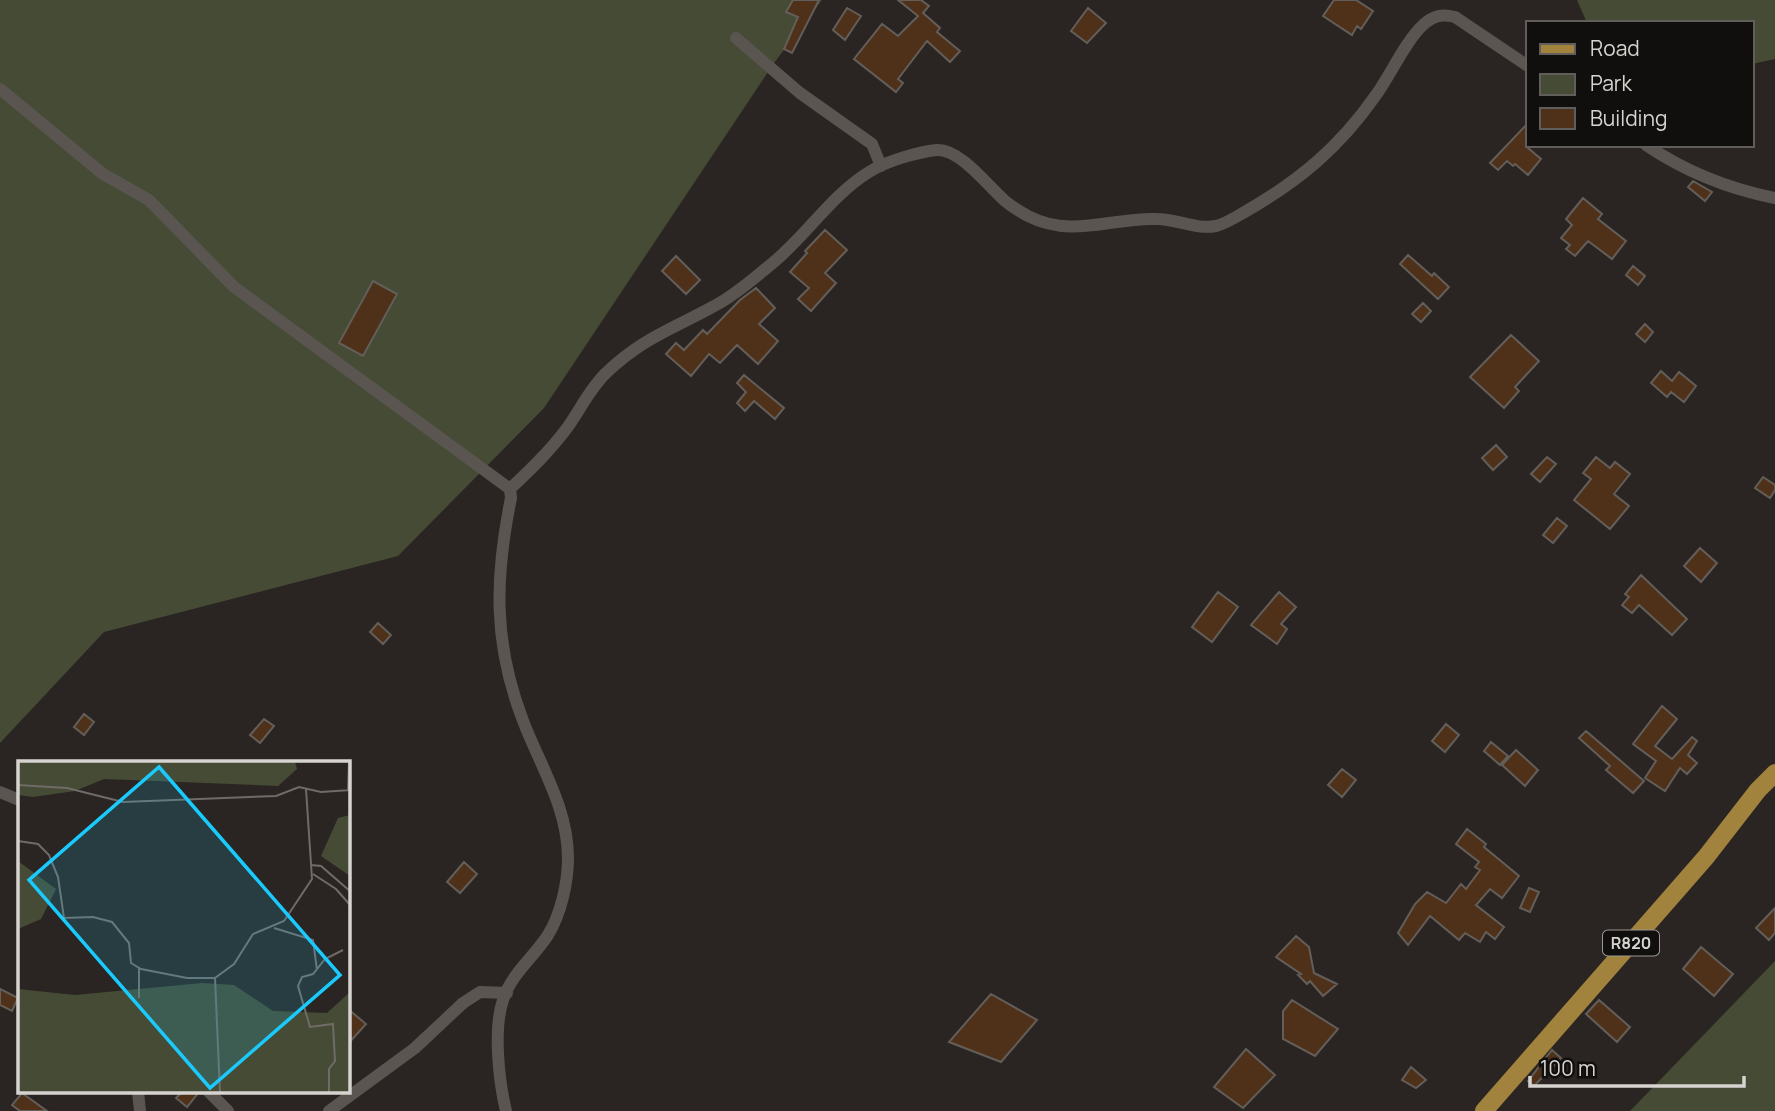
<svg xmlns="http://www.w3.org/2000/svg" width="1775" height="1111" font-family="Manrope,sans-serif">
<style>
.green{fill:#454b34}
.building{fill:#4f3119;stroke:#635e5a;stroke-width:2}
.lines{fill:none;stroke-linecap:round;stroke-linejoin:round}
.street{stroke:#5a5551;stroke-width:12}
.primary{stroke:#a1833d;stroke-width:18}
.labels{text-anchor:middle;stroke-width:7;stroke-linejoin:round;paint-order:stroke}
.shield{fill:#110f0d;stroke:#9b9896;stroke-width:2}
.shield-label{font-size:16px;font-weight:bold;fill:#d6d3d0}
.inset-road{fill:none;stroke:#6f6b68;stroke-width:2}
.view{fill:#1bcafc;fill-opacity:0.15;stroke:#1bcafc;stroke-width:3.5}
.inset-edge{fill:none;stroke:#d6d3d0;stroke-width:3.5}
</style>
<rect width="100%" height="100%" fill="#2a2522"/>
<path class="green" d="M0 0H822L774 63 544 408 398 556 104 632 0 743Z
M1577 0H1775V59L1752 64V23H1587Z
M1775 961V1111H1630Z"/>
<path class="building" d="M793 0H819L792 53 784 49 798 17 786 12Z
M898 0H921L929 6 923 13 940 28 937 32 960 51 950 62 927 41 898 79 903 83 896 92 854 59 882 24 898 36 918 16Z
M1334 0H1356L1373 11 1361 29 1357 26 1352 35 1323 16Z
M847 8 861 16 845 40 833 30Z
M1088 8 1106 23 1087 43 1071 31Z
M1528 123V148L1541 159 1528 175 1515 164 1513 166 1507 161 1498 170 1490 163Z
M1693 181 1712 192 1705 201 1688 187Z
M1583 198 1602 214 1598 219 1626 241 1612 259 1588 241 1575 256 1566 249 1570 245 1561 238 1572 225 1566 219Z
M825 230 847 250 825 273 836 283 811 311 798 299 809 288 790 272 807 253 805 251Z
M1408 255 1432 276 1434 273 1449 287 1438 299 1400 264Z
M676 256 700 280 686 294 662 271Z
M1633 266 1645 276 1638 285 1626 275Z
M373 281 397 294 363 356 339 343Z
M756 288 775 308 759 324 778 341 758 364 737 345 720 363 709 354 691 376 666 354 676 343 684 350 703 330 707 334 740 300Z
M1423 303 1431 311 1421 322 1412 314Z
M1645 324 1653 332 1645 342 1636 334Z
M1511 335 1539 361 1515 387 1519 391 1504 408 1470 377Z
M1661 371 1672 381 1679 372 1696 386 1684 402 1671 392 1667 397 1651 383Z
M744 375 784 408 775 419 754 401 745 411 737 403 746 392 737 383Z
M1496 445 1507 457 1493 470 1482 458Z
M1547 457 1556 464 1540 482 1531 474Z
M1596 457 1610 468 1615 462 1630 474 1614 494 1629 506 1610 529 1574 500 1591 479 1583 473Z
M1763 477 1775 485V490L1770 498 1755 488Z
M1557 518 1567 526 1553 543 1543 535Z
M1700 548 1717 563 1701 582 1684 566Z
M1641 575 1687 619 1672 635 1639 605 1632 613 1622 605 1629 597 1625 594Z
M1218 592 1238 607 1212 642 1192 627Z
M1279 592 1296 607 1281 624 1287 629 1277 644 1251 625Z
M378 623 391 635 383 644 370 632Z
M1662 706 1677 719 1655 746 1672 759 1692 737 1697 741 1688 755 1697 763 1687 774 1680 768 1665 791 1645 778 1656 761 1633 744Z
M84 714 94 722 84 735 74 727Z
M264 719 274 726 260 743 250 735Z
M1446 724 1459 735 1445 752 1432 741Z
M1586 731 1644 781 1633 793 1606 770 1610 766 1579 738Z
M1491 742 1508 756 1500 765 1484 751Z
M1516 750 1538 770 1525 786 1502 765Z
M1342 769 1356 780 1342 797 1328 785Z
M1467 829 1486 844 1484 847 1519 876 1502 898 1490 889 1476 905 1504 927 1495 939 1486 932 1480 942 1465 933 1459 940 1430 916 1408 945 1398 933 1415 904 1427 892 1446 903 1461 884 1466 889 1480 870 1475 867 1479 862 1456 844Z
M464 862 477 874 460 893 447 882Z
M1529 888 1539 892 1530 912 1520 908Z
M1775 908V933L1769 940 1756 928Z
M1296 936 1309 947 1314 973 1337 984 1323 996 1310 981 1307 984 1298 975 1301 974 1276 957Z
M1701 947 1733 974 1714 996 1683 969Z
M0 989 18 998 12 1011 0 1005Z
M991 994 1037 1020 1001 1062 949 1042Z
M1292 1000 1338 1029 1315 1056 1283 1039V1011Z
M1599 1000 1630 1027 1617 1042 1586 1014Z
M348 1009 366 1024 348 1044Z
M1246 1049 1275 1075 1243 1108 1214 1087Z
M1552 1050 1561 1058 1534 1086 1528 1081Z
M1411 1067 1426 1080 1416 1088 1402 1080Z
M182 1092H199L187 1107 176 1098Z
M22 1093 47 1111H20L12 1105Z"/>
<g class="lines">
<path class="street" d="M736 38 800 93 872 144 881 166
M0 89 103 174 149 200 234 287 510 489 511 498C495 577 493 641 522 718 539 764 568 807 568 858 568 882 561 914 548 935 534 957 511 974 503 1000 493 1029 499 1082 506 1111
M1646 145C1686 172 1729 189 1775 198
M510 489C530 470 550 451 567 428 580 410 589 390 605 374 642 338 673 329 716 305 735 295 753 279 769 266 805 238 830 196 869 172 886 161 918 152 937 150 960 149 987 185 1003 199 1010 206 1019 211 1028 216 1073 239 1112 217 1157 219 1177 219 1196 230 1216 226 1225 224 1236 217 1243 213 1299 181 1339 148 1376 95 1391 74 1405 42 1423 25 1434 15 1442 14 1455 17L1528 66
M0 792 19 800
M138 1092 140 1111
M209 1092 228 1111
M329 1111 415 1048 463 1003 480 992 507 993"/>
<path class="primary" d="M1484 1111 1706 857 1758 790 1775 773"/>
</g>
<g class="labels">
<rect class="shield" x="1603" y="930.5" width="56" height="25" rx="5"/>
<g class="shield-label">
<text x="1631" y="949">R820</text>
</g>
</g>
<g transform="translate(18 761)">
<rect width="332" height="332" fill="#2a2522"/>
<path d="M0 1H277L279 8 260 25 86 18 57 30 15 36 0 34ZM332 54H333L332 115 303 95 320 57ZM0 100 38 128 23 158 0 168ZM184 222 216 224 255 250 309 252 332 231V332H0V228L57 234Z" fill="#454b34"/>
<path class="inset-road" d="M0 24 49 27 105 41 258 35 281 26 303 31 333 29M330 29 331 1M0 80 20 83 31 94 40 116 46 157 75 156 94 161 111 182 113 202 123 208 169 217H197M293 104 303 105 333 131M295 113 318 128 333 145M256 167 295 179 299 209M121 237V207M202 332 197 217 216 203 235 173 266 160 294 118 288 28M311 332V308L317 300 315 263 292 266 280 225 284 216 295 213 307 198 325 189"/>
<path class="view" d="M141 6 322 214 192 327 11 119Z"/>
<rect width="332" height="332" class="inset-edge"/>
</g>
<rect x="1526" y="21" width="228" height="126" fill="#110f0d" stroke="#605d5b" stroke-width="2"/>
<rect x="1540" y="44" width="35" height="10" fill="#a1833d" stroke="#605d5b" stroke-width="2"/>
<text x="1590" y="56" font-size="21" fill="#d6d3d0">Road</text>
<rect x="1540" y="74" width="35" height="21" fill="#454b34" stroke="#605d5b" stroke-width="2"/>
<text x="1590" y="91" font-size="21" fill="#d6d3d0">Park</text>
<rect x="1540" y="108" width="35" height="21" fill="#4f3119" stroke="#605d5b" stroke-width="2"/>
<text x="1590" y="126" font-size="21" fill="#d6d3d0">Building</text>
<path d="M1530 1076v10h214v-10" fill="none" stroke="#d6d3d0" stroke-width="3.5"/>
<text x="1540" y="1076" font-size="21" fill="#d6d3d0" stroke="#110f0d" stroke-width="5" paint-order="stroke">100 m</text>
</svg>
